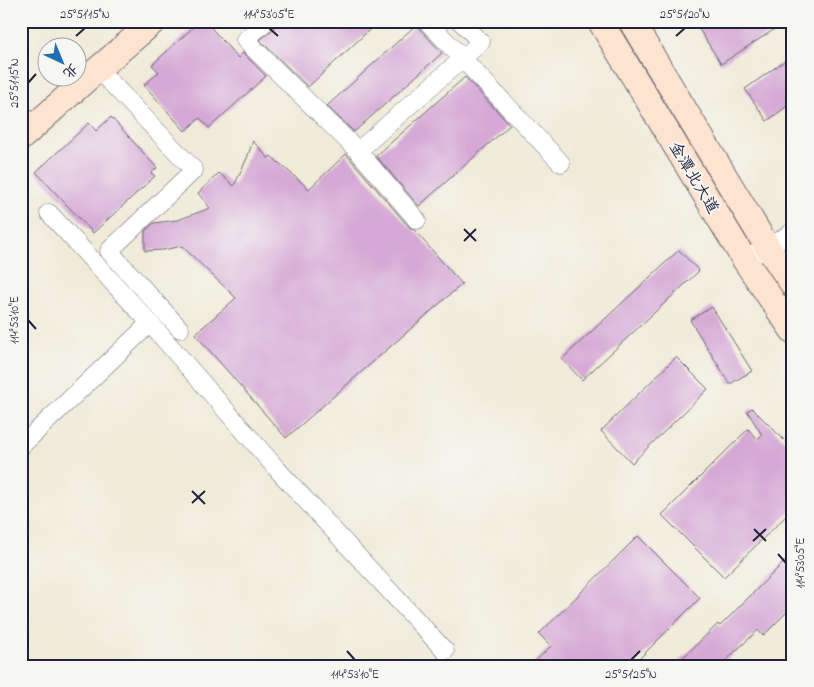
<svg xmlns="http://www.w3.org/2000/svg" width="814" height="687" font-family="'Indie Flower','LXGW WenKai TC',sans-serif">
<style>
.building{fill:#d5a8d5}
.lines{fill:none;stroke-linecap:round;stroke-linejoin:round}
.street-casing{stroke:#6a6872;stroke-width:19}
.secondary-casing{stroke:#6a6872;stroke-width:27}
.street{stroke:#fff;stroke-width:18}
.secondary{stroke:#fde4d0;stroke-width:25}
.ticks{fill:none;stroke:#22223b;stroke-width:2}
.labels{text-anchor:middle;stroke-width:4;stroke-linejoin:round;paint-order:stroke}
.street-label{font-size:16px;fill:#22223b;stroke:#f6f6f2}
.neatline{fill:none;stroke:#22223b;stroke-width:2}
.ticks-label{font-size:12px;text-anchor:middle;fill:#22223b}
</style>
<rect width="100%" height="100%" fill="#f6f6f2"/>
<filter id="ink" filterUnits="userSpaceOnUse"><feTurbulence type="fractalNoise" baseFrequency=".02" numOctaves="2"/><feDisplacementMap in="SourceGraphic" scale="10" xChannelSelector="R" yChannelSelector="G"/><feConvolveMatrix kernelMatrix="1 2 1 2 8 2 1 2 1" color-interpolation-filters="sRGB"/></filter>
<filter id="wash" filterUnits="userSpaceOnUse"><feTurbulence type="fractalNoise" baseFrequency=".0096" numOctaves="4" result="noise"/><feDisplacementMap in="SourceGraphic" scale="20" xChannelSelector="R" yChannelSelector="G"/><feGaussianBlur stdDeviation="1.12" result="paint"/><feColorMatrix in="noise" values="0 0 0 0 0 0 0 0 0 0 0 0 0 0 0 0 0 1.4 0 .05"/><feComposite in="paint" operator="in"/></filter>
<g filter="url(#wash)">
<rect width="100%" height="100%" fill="#f0ebd9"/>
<g id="blocks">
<path class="building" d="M200 21H205L238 58 243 53 266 76 209 128 200 118 185 131 144 85 159 72 152 65Z
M278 21H379L308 87 260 40 273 29Z
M694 21H787L721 64Z
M417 24 419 28 442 53 354 132 327 106Z
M793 55V102L767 121 745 89Z
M465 77 510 125 419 206 376 156Z
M111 117 157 168 151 173 155 176 93 233 36 172 89 123 96 131Z
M253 141 268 158 271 156 309 189 346 154 409 227 414 230 462 284 286 438 195 334 236 298 182 246 163 250 145 251V231L154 223 178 220 210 208 198 193 219 173 234 186 247 158Z
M679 250 699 271 582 380 562 359Z
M712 307 752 371 730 384 690 320Z
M676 357 708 389 632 463 601 431Z
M752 408 793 449V509L724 577 662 515 748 429 757 439 762 435 747 411Z
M638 536 700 598 632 666H530L551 646 539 634Z
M793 553V606L763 636 758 630 720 666H674L718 624 720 626Z"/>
</g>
</g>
<g filter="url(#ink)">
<use href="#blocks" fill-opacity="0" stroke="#6a6872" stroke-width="1"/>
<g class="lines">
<defs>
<path id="street" d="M266 21 245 40 358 151 417 220
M427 21 561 163
M98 69 194 170 109 251 180 329
M21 114 33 128
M358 151 481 42 460 21
M49 213 150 323 276 468 445 651
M744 259 768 248 793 232
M21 446 150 323"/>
<path id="secondary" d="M600 21 744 259 793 331
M631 21 768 248 793 285
M21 138 98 69 154 21"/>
</defs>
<use href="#street" class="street-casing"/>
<use href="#secondary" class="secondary-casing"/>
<use href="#street" class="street"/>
<use href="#secondary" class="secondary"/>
</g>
</g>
<path class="ticks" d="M269 28 278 36M76 36 85 28M676 36 685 28M28 83 36 74M464 229 476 241M464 241 476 229M28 320 36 329M192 491 205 504M192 503 205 491M754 529 766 541M753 541 766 529M778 554 786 563M347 651 355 660M631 660 640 651"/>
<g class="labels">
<g class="street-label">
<text transform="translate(695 177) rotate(59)" y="6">金潭北大道</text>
</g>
</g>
<rect width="814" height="687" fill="none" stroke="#f6f6f2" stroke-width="55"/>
<g transform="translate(62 62) rotate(136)"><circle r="24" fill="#f6f6f2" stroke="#a1a1a9"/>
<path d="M0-4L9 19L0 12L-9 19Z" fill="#1f6fb2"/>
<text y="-8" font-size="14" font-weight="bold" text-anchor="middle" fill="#22223b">北</text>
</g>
<rect x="28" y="28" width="758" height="632" class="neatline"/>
<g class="ticks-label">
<text x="85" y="18">25°51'15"N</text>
<text x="269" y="18">114°53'05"E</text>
<text x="685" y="18">25°51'20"N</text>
<text transform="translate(14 83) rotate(-90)" y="4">25°51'15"N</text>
<text transform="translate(14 320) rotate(-90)" y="4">114°53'10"E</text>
<text transform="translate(800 563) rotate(-90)" y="4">114°53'05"E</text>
<text x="355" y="678">114°53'10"E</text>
<text x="631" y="678">25°51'25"N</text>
</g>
</svg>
